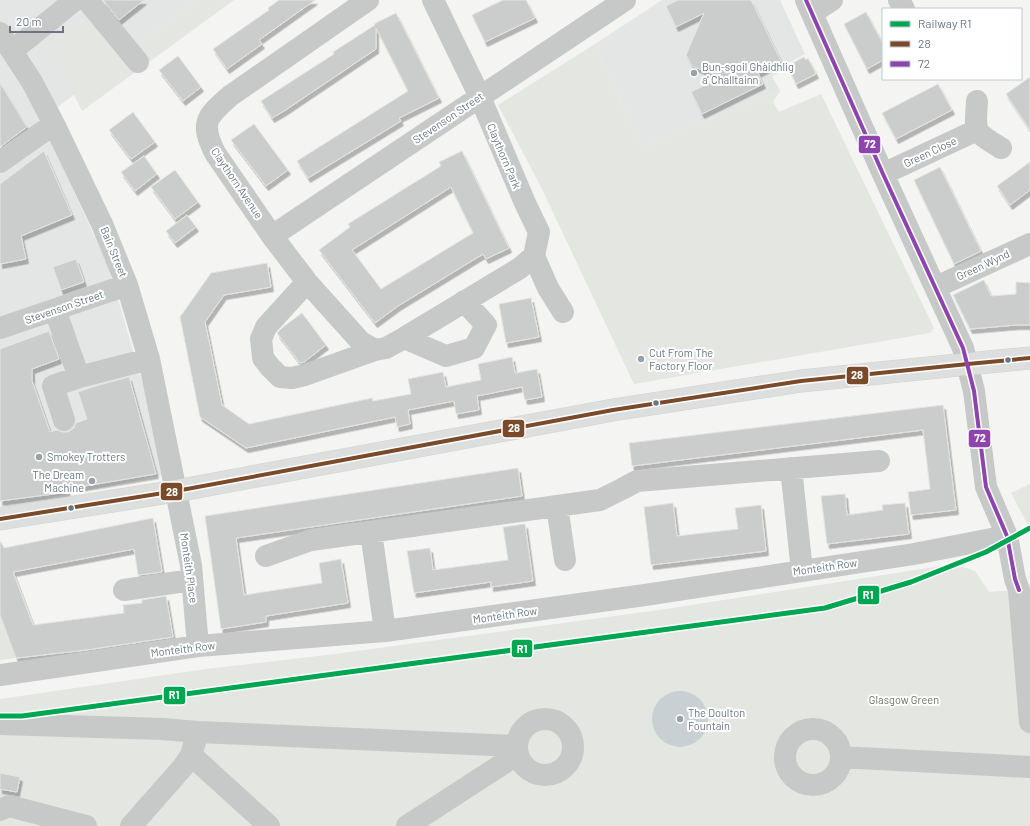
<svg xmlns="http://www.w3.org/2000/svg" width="1030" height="826" font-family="Barlow,sans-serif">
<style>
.built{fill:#e4e6e6}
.green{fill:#e3e6e1}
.water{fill:#c9d0d3}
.building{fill:#cbcccc;stroke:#e4e4e3;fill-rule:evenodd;filter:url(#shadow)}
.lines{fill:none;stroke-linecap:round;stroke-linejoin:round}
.major-casing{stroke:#d0d1d1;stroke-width:23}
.minor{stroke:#c7c9c9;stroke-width:22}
.major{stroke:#dddede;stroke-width:22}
.bus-1-casing{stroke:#fff;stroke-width:7}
.bus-2-casing{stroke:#fff;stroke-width:7}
.bus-1{stroke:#7a4b2a;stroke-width:4}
.bus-2{stroke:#8e44ad;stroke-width:4}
.rail-1-casing{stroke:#fff;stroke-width:8}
.rail-1{stroke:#00a651;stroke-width:5}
.poi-dot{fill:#98a2a9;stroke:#fff;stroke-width:1.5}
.bus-dot{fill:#677681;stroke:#fff;stroke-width:1.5}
.labels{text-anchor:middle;stroke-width:4;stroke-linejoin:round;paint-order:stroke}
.poi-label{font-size:11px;fill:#677681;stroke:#fff;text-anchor:start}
.street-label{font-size:11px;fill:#677681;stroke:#fff}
.park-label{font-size:11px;fill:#6a7865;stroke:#fff}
.line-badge{stroke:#fff;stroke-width:1.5}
.badge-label{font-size:11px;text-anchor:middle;font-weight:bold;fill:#fff}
</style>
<defs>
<filter id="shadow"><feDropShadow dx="2.5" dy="4.5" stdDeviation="0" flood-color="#0004"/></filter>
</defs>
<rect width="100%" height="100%" fill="#f4f4f3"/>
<path class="built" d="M0 0H198L41 120 109 268 150 409 163 475 5 507 0 493Z
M662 0H780L805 54 785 65 787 69 772 76 780 91 641 148 595 44Z"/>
<path class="green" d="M198 0H234L82 111 74 95 47 51 89 17 122 58Z
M595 44 641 148 780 91 773 102 779 112 821 94 934 328 930 333 634 384 541 187 498 105Z
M1030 484V529L1011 493Z
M954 564 975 571 989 592 1019 590 1030 587V826H0V699L206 669 335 654 659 610Z
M0 615 16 658 0 660Z"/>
<path class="water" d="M652 719a28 28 0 1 1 56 0a28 28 0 1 1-56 0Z"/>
<path class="building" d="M103 0H144L119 20Z
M279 0H315L259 40 262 44 227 69 213 49 269 10 268 8Z
M503 0H526L535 18 485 42 472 15Z
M678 0H751L781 61 758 73 763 84 702 114 691 92 721 77 692 66 686 55 704 13 676 27 666 6Z
M866 12 883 44V60L867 69 844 24Z
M396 13 439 98 399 118 401 121 308 178 297 161 408 91 376 28V49L284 111 272 118 261 101 334 54 333 52 375 25 374 24Z
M178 56 201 87 183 101 159 70Z
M804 57 806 60 808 58 816 74 796 84 787 66Z
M1030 77V130L1006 94Z
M0 83 27 127 0 147Z
M938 84 952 110 896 139 882 113Z
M133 112 155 142 131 159 109 130Z
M254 124 288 170 266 186 231 140Z
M44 151 72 215 21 236 26 259 0 264V184Z
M462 151 509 248 486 259 483 254 398 306 375 323 319 250 350 227 348 224 441 166 439 162ZM451 187 473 233 381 289 352 250Z
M144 156 157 174 135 191 121 172Z
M1030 162V190L1010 205 997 186Z
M940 167 981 251 954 264 914 180Z
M175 170 198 202 175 219 151 187Z
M187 215 196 227 175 243 166 231Z
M76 259 84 282 61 290 53 267Z
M267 263 271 287 224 295 205 322 222 405 249 424 372 398 373 401 411 394 408 379 443 372 446 387 481 380 478 364 512 357 515 373 537 369 542 397 525 400 522 387 477 396 479 410 456 414 454 401 408 410 410 424 397 427 395 417 246 448 200 417 180 317 211 273Z
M984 280 991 296 1016 294V282L1030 283V325H1016L970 329 953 295Z
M531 298 539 337 506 343 499 304Z
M302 313 326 345 304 362 300 363 277 333 283 327Z
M49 331 59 359 32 369V381L50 432 57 430 62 432H68L74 428 76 423 87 419 78 392 99 385 129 377 156 474 67 489 68 492 0 501V349Z
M943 405 956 510 911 515 908 492 930 489 923 430 632 466 629 443Z
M518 468 522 496 236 538 244 595 322 583 319 563 341 559 348 603 266 616V622L221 629 205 516Z
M845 494 847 515 883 510 882 505 905 503 909 534 827 544 821 496Z
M673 503 677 536 738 529 735 508 761 505 766 551 651 565 644 507Z
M153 518 162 572 138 575 134 549 13 572 33 625 124 613 123 605 142 603V600L166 596 173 637 86 650 16 658 0 615V542H1L4 548Z
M525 524 533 581 491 587V582L414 593 407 551 430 548 433 570 508 560 503 527Z
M0 773 20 777 17 792 0 789Z"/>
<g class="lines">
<defs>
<path id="major" d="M0 519 176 491 613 410 801 381 968 364 1030 358"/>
</defs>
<use href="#major" class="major-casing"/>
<path class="minor" d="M87 0 138 62
M368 0 230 96C206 117 200 123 215 153L272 236 307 282 361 342 375 350 386 348 404 338 520 268 534 256
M433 0 480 97 525 203 539 232 534 256 548 288 563 312
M806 0 883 174 963 348 974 391 986 487 1007 536 1015 579 1019 590 1030 722
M899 0 904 9
M812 13 832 0
M0 33 32 82 54 124 102 224 127 285 149 359 191 565 198 646
M12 51 75 0
M977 101C975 133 973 131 1001 148
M0 162 54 124
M883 174 977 130
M272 236 625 0
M307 282 266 327 261 339 262 348 263 358 270 367 280 377 292 378 305 375 375 350
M936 287 1030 244
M55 310 79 377 53 386 64 420
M0 328 127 285
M404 338 446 356 474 348 486 325 464 301
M79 377 149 359
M791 468 802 571
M557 506 565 560
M371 532 385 631
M266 556 311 540 600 500 622 489 637 481 879 461
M124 590 192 580
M0 675 198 646 385 631 645 595 914 554 1007 536
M517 747a28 28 0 1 1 56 0a28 28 0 1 1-56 0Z
M0 724 162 729 198 732 517 746
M785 757a28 28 0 1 1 56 0a28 28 0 1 1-56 0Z
M191 755 269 826
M841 757 1030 767
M0 810 9 806 86 826
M131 826 183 767 191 755 198 732
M407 826 518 754"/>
<use href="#major" class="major"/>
<defs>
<path id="bus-1" d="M0 519 176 491 613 410 801 381 968 364 1030 358"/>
<path id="bus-2" d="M806 0 883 174 963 348 974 391 986 487 1007 536 1015 579 1019 590"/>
</defs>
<use href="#bus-1" class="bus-1-casing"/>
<use href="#bus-2" class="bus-2-casing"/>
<use href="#bus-1" class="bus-1"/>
<use href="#bus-2" class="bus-2"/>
<defs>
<path id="rail-1" d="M0 716H22L825 608 911 582 986 552 1030 528"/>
</defs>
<use href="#rail-1" class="rail-1-casing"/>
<use href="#rail-1" class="rail-1"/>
</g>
<g class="poi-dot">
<circle cx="694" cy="73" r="4"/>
<circle cx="641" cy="359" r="4"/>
<circle cx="39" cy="457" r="4"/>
<circle cx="92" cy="481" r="4"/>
<circle cx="680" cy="719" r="4"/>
</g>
<g class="bus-dot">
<circle cx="1008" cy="360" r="3.5"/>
<circle cx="656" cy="403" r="3.5"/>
<circle cx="71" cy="508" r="3.5"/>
</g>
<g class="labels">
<g class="poi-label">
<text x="702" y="71">Bun-sgoil Ghàidhlig<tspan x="702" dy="13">a' Challtainn</tspan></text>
<text x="649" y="357">Cut From The<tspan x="649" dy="13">Factory Floor</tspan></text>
<text x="47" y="461">Smokey Trotters</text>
<text x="84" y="479" text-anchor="end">The Dream<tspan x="84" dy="13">Machine</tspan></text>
<text x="688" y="717">The Doulton<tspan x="688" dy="13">Fountain</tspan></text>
</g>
<g class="street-label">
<text transform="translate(448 118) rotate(-34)" y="4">Stevenson Street</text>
<text transform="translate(930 152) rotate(-25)" y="4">Green Close</text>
<text transform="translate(504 156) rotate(67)" y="4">Claythorn Park</text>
<text transform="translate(237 183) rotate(56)" y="4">Claythorn Avenue</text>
<text transform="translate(114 252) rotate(68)" y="4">Bain Street</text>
<text transform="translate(983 265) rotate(-25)" y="4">Green Wynd</text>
<text transform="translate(64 307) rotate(-19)" y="4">Stevenson Street</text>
<text transform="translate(825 567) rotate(-8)" y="4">Monteith Row</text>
<text transform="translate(189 568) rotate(82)" y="4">Monteith Place</text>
<text transform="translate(505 615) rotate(-8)" y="4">Monteith Row</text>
<text transform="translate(183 649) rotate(-7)" y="4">Monteith Row</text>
</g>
<g class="park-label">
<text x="904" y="704">Glasgow Green</text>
</g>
</g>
<g class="line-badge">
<rect x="858" y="135" width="23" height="19" rx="4" fill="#8e44ad"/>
<rect x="846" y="366" width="23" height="19" rx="4" fill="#7a4b2a"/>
<rect x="502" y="419" width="23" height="19" rx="4" fill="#7a4b2a"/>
<rect x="968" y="429" width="23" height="19" rx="4" fill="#8e44ad"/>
<rect x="160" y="482" width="23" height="19" rx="4" fill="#7a4b2a"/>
<rect x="857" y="585" width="23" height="20" rx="4" fill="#00a651"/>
<rect x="511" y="639" width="22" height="19" rx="4" fill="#00a651"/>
<rect x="163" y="686" width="23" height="19" rx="4" fill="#00a651"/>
</g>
<g class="badge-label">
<text x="870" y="148">72</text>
<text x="857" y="379">28</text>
<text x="514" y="432">28</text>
<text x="980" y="442">72</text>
<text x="172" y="496">28</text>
<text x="868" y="599">R1</text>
<text x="522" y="653">R1</text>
<text x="174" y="699">R1</text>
</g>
<rect x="882" y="8" width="140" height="72" fill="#ffffff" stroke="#c2c8cd"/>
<rect x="890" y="21" width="20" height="6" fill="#00a651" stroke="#c2c8cd"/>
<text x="918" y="28" font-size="12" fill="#677681">Railway R1</text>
<rect x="890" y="41" width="20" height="6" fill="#7a4b2a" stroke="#c2c8cd"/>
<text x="918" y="48" font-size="12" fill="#677681">28</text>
<rect x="890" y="61" width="20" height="6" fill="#8e44ad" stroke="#c2c8cd"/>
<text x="918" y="68" font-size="12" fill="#677681">72</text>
<path d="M10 26v6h53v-6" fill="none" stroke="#677681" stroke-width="2"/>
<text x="16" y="26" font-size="12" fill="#677681" stroke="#ffffff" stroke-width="3" paint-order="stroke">20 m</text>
</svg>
